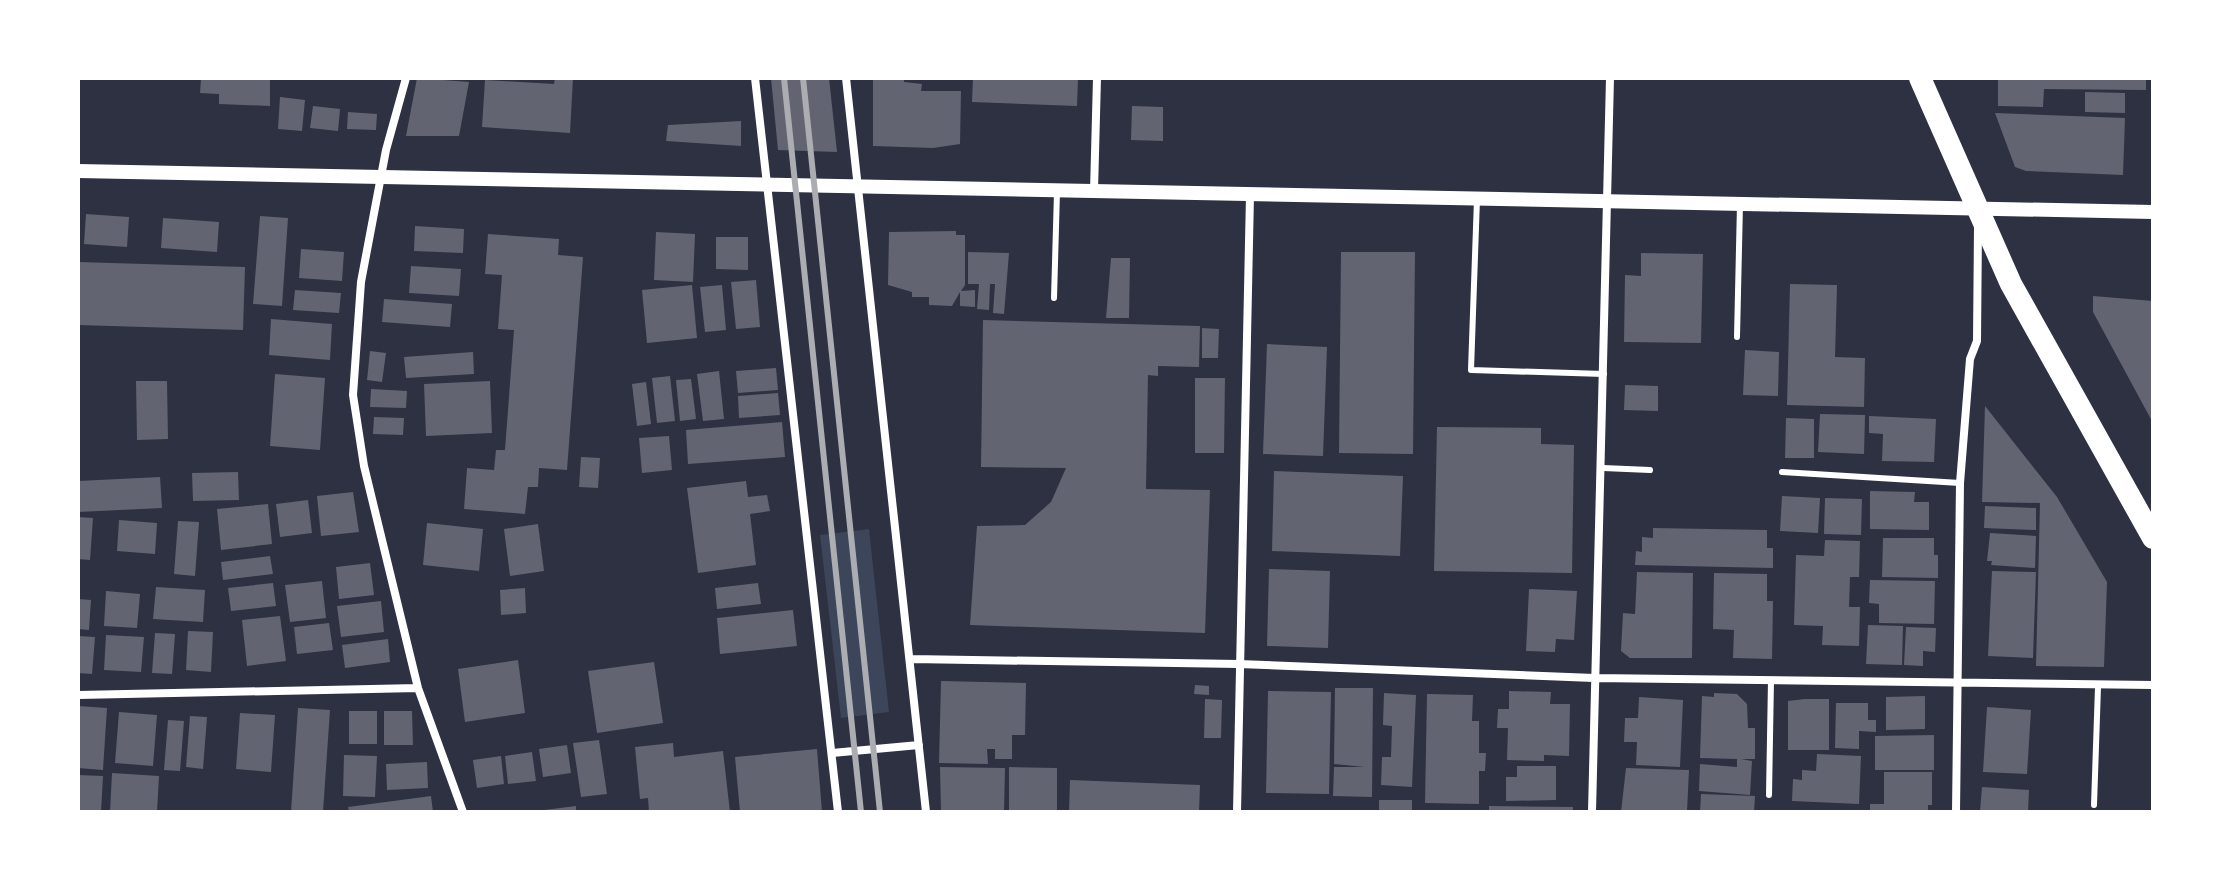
<svg xmlns="http://www.w3.org/2000/svg" width="2231" height="890" font-family="Montserrat,sans-serif">
<style>
.green{fill:#3c4559}
.building{fill:#626471}
.lines{fill:none;stroke-linecap:round;stroke-linejoin:round}
.service{stroke:#fff;stroke-width:6}
.minor{stroke:#fff;stroke-width:8}
.tertiary{stroke:#fff;stroke-width:14}
.trunk{stroke:#fff;stroke-width:22}
.rail{stroke:#abadb3;stroke-width:6}
</style>
<rect width="100%" height="100%" fill="#2d3142"/>
<path class="green" d="M869 529 889 712 841 718 820 535Z"/>
<path class="building" d="M201 78H270V106L219 104V94L200 93Z
M417 78 469 82 459 136H406Z
M555 78H573L570 133 482 127 485 80 554 84Z
M771 78H829L837 152 778 150Z
M873 78H904V82L922 84 921 91H961L960 144 933 148 873 146Z
M973 78H1078L1077 106 972 102Z
M1998 78H2146V90L2044 89 2043 107 1998 106Z
M2085 92 2125 93V113L2085 112Z
M280 97 305 100 302 131 278 129Z
M313 106 340 109 338 131 310 128Z
M1132 106 1163 107V141L1131 140Z
M348 112 377 114 376 130 347 129Z
M1995 113 2125 118 2123 175 2026 171 2015 167Z
M741 121V146L666 141 668 125Z
M86 214 129 217 127 247 84 244Z
M260 216 288 218 282 306 253 304Z
M163 218 219 222 217 252 161 248Z
M415 226 464 229 463 253 414 251Z
M956 231V235H965V285L961 291 975 290V307L960 306V292L952 306 929 305V297H912V292L888 285 889 232Z
M656 232 695 234 693 282 654 280Z
M488 234 559 239 558 255 583 257 567 470 539 468 538 487H528L525 514 464 509 467 468 494 470 496 450H505L514 330 498 329 502 275 485 274Z
M716 237H748V270L716 269Z
M301 249 344 252 342 281 299 278Z
M968 252 1009 253 1004 314 993 313 995 284H990L989 310 977 309 979 284H968Z
M1341 252H1415L1413 454 1339 453Z
M1641 253 1703 254 1701 343 1624 342 1625 275 1641 276Z
M1111 258H1130L1129 318H1106Z
M78 262 245 267 243 330 78 325Z
M411 266 461 269 459 296 409 293Z
M756 280 760 327 736 329 731 282Z
M1790 284 1837 285 1835 357 1865 358 1864 407 1787 405Z
M692 285 697 338 647 343 642 290Z
M722 285 726 330 705 332 700 287Z
M295 290 341 293 339 313 293 310Z
M2093 296 2153 301V423L2093 312Z
M384 299 452 304 450 327 382 322Z
M271 319 332 324 330 360 269 355Z
M983 320 1200 326 1199 367 1158 366V376L1148 375 1146 489 1210 490 1205 633 970 625 977 526 1025 525 1051 502 1066 468 981 467Z
M1202 328 1219 329 1218 358H1202Z
M1267 344 1327 347 1323 456 1263 454Z
M1745 350 1779 352 1778 396 1743 395Z
M370 351 386 353 382 382 367 380Z
M473 352 474 374 406 378 404 357Z
M776 368 778 390 738 393 736 371Z
M719 371 724 419 703 421 697 374Z
M275 374 325 378 320 450 270 446Z
M670 376 675 421 657 423 652 378Z
M1195 378H1225L1224 453H1195Z
M691 379 696 419 680 421 676 380Z
M136 381H167L168 439 137 440Z
M490 381 492 433 426 436 424 384Z
M646 382 651 424 637 426 632 384Z
M1625 385 1658 386V411L1624 410Z
M371 389 407 391 406 408 370 407Z
M778 393 780 415 739 418 738 396Z
M1985 406 2057 497 2107 582 2104 667 2036 666 2040 503 1982 502Z
M1820 414 1865 415 1864 454 1818 452Z
M1869 416 1936 419 1934 462 1882 461 1883 434 1869 433Z
M374 417 404 418 403 435 373 434Z
M1786 418 1814 419V458H1785Z
M782 422 785 457 688 464 686 430Z
M1437 427 1541 428V444L1574 445 1572 573 1434 571Z
M669 436 672 470 642 473 639 438Z
M581 457 600 458 598 488 579 487Z
M1274 471 1403 476 1400 556 1272 551Z
M238 472 239 500 193 501 192 473Z
M160 477 162 508 78 512V481Z
M746 481 748 497 767 495 770 511 750 514 756 565 698 573 687 488Z
M1870 491 1915 492 1914 502H1929V530L1870 529Z
M353 492 359 532 321 536 317 496Z
M1782 496 1820 498 1818 533 1780 531Z
M1825 498 1862 499 1861 535 1824 534Z
M308 500 312 533 280 537 276 504Z
M268 504 272 544 221 550 217 509Z
M1985 506 2036 508V530L1984 528Z
M78 517 93 518 90 560 78 559Z
M119 520 157 523 155 554 117 551Z
M178 521 199 522 195 576 174 574Z
M427 523 483 529 479 571 423 565Z
M538 524 544 571 510 576 504 529Z
M1653 528 1767 530V548H1773V568L1635 565 1636 551 1642 552V537L1653 538Z
M1990 533 2036 536 2035 568 1991 565 1992 561H1987Z
M1883 538H1934V555H1938V578L1882 577Z
M1825 540 1860 541 1859 577H1850L1849 607H1860L1859 646 1822 645 1823 626 1794 625 1796 555 1824 556Z
M270 556 273 574 223 580 221 562Z
M370 563 374 595 339 599 336 567Z
M1269 569 1330 571 1328 648 1267 646Z
M1992 571 2036 572 2033 658 1988 656Z
M1637 572 1693 573 1692 658H1630L1621 651 1623 613 1635 614Z
M1714 573 1767 574V601H1773L1772 659 1733 658 1734 630 1713 629Z
M1870 580 1935 581 1934 624 1879 623V604L1869 603Z
M322 581 326 618 290 622 285 585Z
M273 583 276 606 231 611 228 588Z
M758 583 761 604 717 609 715 588Z
M156 587 205 590 203 622 153 619Z
M525 588 526 613 501 615 500 590Z
M1529 589 1577 591 1574 640 1556 639 1555 652 1526 651Z
M106 591 140 594 137 628 104 626Z
M78 599 91 600 89 630 78 629Z
M381 601 384 632 341 637 337 606Z
M793 610 797 646 720 654 717 618Z
M280 616 286 661 247 666 242 620Z
M329 623 333 650 297 654 294 627Z
M1868 625 1903 626 1902 665 1866 664Z
M1906 627 1936 628 1935 652 1923 651V666L1904 665Z
M188 631 213 632 211 672 186 670Z
M155 633 175 634 172 674 152 673Z
M106 635 144 637 141 672 104 670Z
M78 636 95 637 92 674 78 673Z
M388 639 390 662 345 668 342 645Z
M518 660 525 713 465 722 458 669Z
M654 662 663 723 597 733 588 671Z
M941 681 1026 683 1025 735H1012V759H995V749H987L988 764 939 763Z
M1195 685 1209 686V695L1194 694Z
M1335 688H1373L1372 797 1333 796 1334 767H1365L1334 764Z
M1268 691 1331 692 1329 794 1266 793Z
M1509 691 1551 692 1550 704H1570L1569 756 1544 755V761L1507 760 1508 728H1497L1498 709H1509Z
M1384 693 1416 695 1412 787 1381 785 1382 757H1391L1392 726 1383 725Z
M1714 693 1737 694 1747 704 1748 728H1755V759H1741L1752 761 1750 795 1699 791 1700 764 1737 767V759L1700 758 1702 696 1714 697Z
M1427 694 1473 695 1472 721H1479V753H1486L1485 771H1479V804L1425 803Z
M1925 696V729L1886 730V697Z
M1639 697 1683 700 1680 767 1636 765 1637 742H1624L1625 718H1638Z
M1205 699 1222 700 1221 738H1204Z
M1805 699H1829V750H1788V701Z
M1836 703H1868V720H1876V732L1859 731V749L1835 748Z
M78 706 107 708 103 770 78 768Z
M1987 707 2031 710 2027 774 1983 772Z
M298 708 330 710 323 812H291Z
M349 711H377V744H349Z
M384 711H412L413 745H384Z
M119 712 157 715 153 766 115 763Z
M240 713 275 715 271 772 236 769Z
M190 716 207 717 203 769 186 767Z
M168 720 184 721 180 771 164 770Z
M1934 735V770H1875V736Z
M599 740 607 794 581 797 573 743Z
M673 743 674 757 723 751 730 812H649L648 798 640 799 635 747Z
M567 745 571 773 543 777 539 749Z
M817 749 822 812H740L735 757Z
M532 752 536 781 508 784 505 756Z
M1817 754 1861 756 1859 804 1792 801 1793 779 1802 780V770L1816 771Z
M344 755 377 756 375 797 343 796Z
M501 756 504 784 477 788 473 760Z
M427 762 428 788 387 790 386 764Z
M1517 766H1556V800L1506 801V777H1517Z
M940 767 1005 768 1004 812H941Z
M1009 767 1057 768V812H1009Z
M1626 768 1689 770 1687 812H1621Z
M1884 772H1932V805H1928V812H1870V804H1884Z
M112 773 159 776 157 812H110Z
M78 775 103 776 101 812H78Z
M1070 780 1200 785 1199 812H1069Z
M1982 787 2029 790 2028 812H1980Z
M1701 794 1755 796 1754 812H1700Z
M431 796 433 812H349L348 807Z
M1379 800H1412V812H1379Z
M576 806V812H544V810Z
M1489 806 1573 807V812H1489Z"/>
<g class="lines">
<path class="service" d="M1477 199 1471 370 1604 374
M1054 298 1057 192
M1737 337 1740 204
M1603 468 1650 470
M1782 472 1960 483
M1769 795 1771 680
M2094 805 2098 687"/>
<path class="minor" d="M406 78 386 150 361 282 353 395 364 466 418 688 463 812
M755 78 838 812
M846 78 926 812
M1094 191 1097 78
M911 659 1239 664 1594 678 2153 685
M78 695 418 688
M832 753 919 745
M1237 812 1250 195
M1592 812 1610 78
M1956 812 1960 483 1970 359 1977 341 1978 227"/>
<path class="tertiary" d="M78 171 2153 212"/>
<path class="trunk" d="M1920 78 2011 284 2153 538"/>
<path class="rail" d="M784 78 861 812
M803 78 880 812"/>
</g>
<rect width="2231" height="890" fill="none" stroke="#ffffff" stroke-width="160"/>
</svg>
